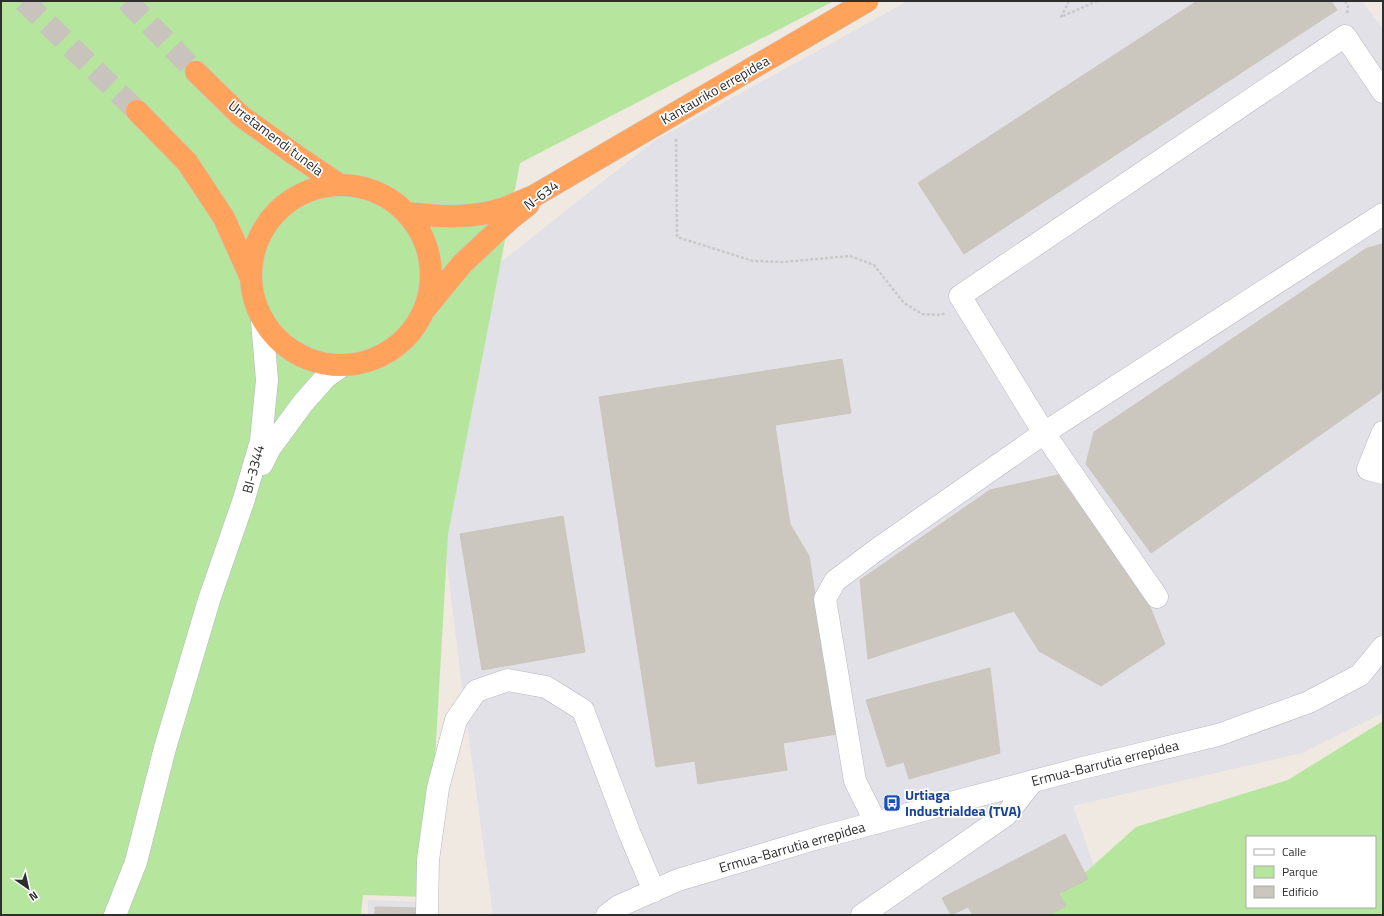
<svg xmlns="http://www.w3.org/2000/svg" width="1384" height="916" font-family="'Titillium Web',sans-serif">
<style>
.industrial{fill:#e3e1e8}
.green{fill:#b6e59e;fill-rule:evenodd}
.building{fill:#cbc7bf;stroke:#cbc5ba}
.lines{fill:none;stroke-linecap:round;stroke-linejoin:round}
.highway-tunnel{stroke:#c8c4bd;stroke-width:22;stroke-dasharray:22 11;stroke-linecap:butt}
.minor-casing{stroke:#b4b7c1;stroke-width:23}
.highway-casing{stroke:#c9c9c9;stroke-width:23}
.path{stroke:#c9c9c9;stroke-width:2.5;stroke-dasharray:3 2;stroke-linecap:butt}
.minor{stroke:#fff;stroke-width:22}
.highway{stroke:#ffa35c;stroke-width:22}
.labels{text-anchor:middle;stroke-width:3.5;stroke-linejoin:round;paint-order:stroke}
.street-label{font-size:14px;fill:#2e2e2e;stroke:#fff}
.transit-label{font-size:14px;font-weight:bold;fill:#164399;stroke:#fff;text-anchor:start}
</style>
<rect width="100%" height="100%" fill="#efe9e1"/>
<path class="industrial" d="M908 1H1362L1383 29V713L1302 753 1073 806 1099 880 1053 915H493L461 680 435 465 468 288 654 141Z
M368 900 424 902V915H368Z"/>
<path class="green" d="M1 1H834L520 163 448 534 427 897 363 895 361 915H1Z
M1383 721V915H1038L1136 827 1288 780ZM1247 837H1375V907H1247Z"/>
<path class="building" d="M1197 1H1331L1337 10 964 254 918 183Z
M1383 244V387L1380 393 1151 553 1086 464 1094 432 1367 248Z
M842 359 851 413 775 425 790 524 809 556 837 734 783 743 787 770 698 784 695 761 656 767 599 397Z
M1058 475 1148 602 1165 644 1101 686 1039 651 1014 611 868 659 860 580 990 490Z
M563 516 585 652 482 670 460 534Z
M990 668 1000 753 909 779 904 762 887 767 866 700Z
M1065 834 1088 879 1059 894 1066 906 1048 915H973L968 907 951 915 942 898Z
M375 907 416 908V915H375Z"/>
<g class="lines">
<path class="highway-tunnel" d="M24 1 137 111
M127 1 196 72"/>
<defs>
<path id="minor" d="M1383 432 1368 469 1383 473
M262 464 270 448 303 403 326 377 343 365
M1157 597 1044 433 960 296 1345 36 1383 92
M876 823 855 781 825 599 835 581 879 548 1044 433 1383 214
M115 915 136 862 165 748 209 600 244 499 261 441 267 380 262 321
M427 915 428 860 438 788 456 720 476 691 508 680 546 687 583 710 629 832 654 891
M607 915 619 906 678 880 818 838 1083 768 1218 735 1309 702 1360 675 1383 647
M862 915 1006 815 1033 781"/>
<path id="highway" d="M196 72 241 116 294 154 340 185
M137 111 187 162 224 218 250 276
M251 275a90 90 0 1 1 180 0a90 90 0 1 1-180 0Z
M406 213C439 217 473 219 505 208 515 204 524 200 534 196L867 1
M426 308 462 264 510 219 528 205"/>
</defs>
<use href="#minor" class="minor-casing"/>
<use href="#highway" class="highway-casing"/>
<path class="path" d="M1069 1 1061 17 1097 1
M1345 1 1348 6 1347 14
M676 139 677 237 753 261 783 262 850 256 874 265 904 303 922 314 941 315 945 313"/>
<use href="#minor" class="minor"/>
<use href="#highway" class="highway"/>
</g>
<defs>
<symbol id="bus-square" viewBox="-11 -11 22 22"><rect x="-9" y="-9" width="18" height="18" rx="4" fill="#1a4fb4" stroke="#fff"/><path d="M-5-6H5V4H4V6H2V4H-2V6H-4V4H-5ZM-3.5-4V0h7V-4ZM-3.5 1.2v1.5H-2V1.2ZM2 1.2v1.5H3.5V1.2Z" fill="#fff"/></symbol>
</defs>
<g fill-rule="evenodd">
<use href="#bus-square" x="882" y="793" width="20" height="20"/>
</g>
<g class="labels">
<g class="street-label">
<text transform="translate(715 90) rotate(-30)" y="5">Kantauriko errepidea</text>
<text transform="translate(276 138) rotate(37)" y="5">Urretamendi tunela</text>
<text transform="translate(541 195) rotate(-37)" y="5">N-634</text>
<text transform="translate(253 469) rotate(-75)" y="5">BI-3344</text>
<text transform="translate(1105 763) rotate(-14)" y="5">Ermua-Barrutia errepidea</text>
<text transform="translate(792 847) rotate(-16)" y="5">Ermua-Barrutia errepidea</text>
</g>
<g class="transit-label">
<text x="905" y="800">Urtiaga<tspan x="905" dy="16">Industrialdea (TVA)</tspan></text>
</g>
</g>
<rect width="1384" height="916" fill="none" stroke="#2e2e2e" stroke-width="4"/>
<rect x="1246" y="836" width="130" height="72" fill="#ffffff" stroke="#ababab"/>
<rect x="1254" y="849" width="20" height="6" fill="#ffffff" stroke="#ababab"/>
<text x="1282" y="856" font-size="12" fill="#2e2e2e">Calle</text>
<rect x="1254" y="866" width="20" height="12" fill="#b6e59e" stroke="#ababab"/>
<text x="1282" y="876" font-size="12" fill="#2e2e2e">Parque</text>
<rect x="1254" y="886" width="20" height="12" fill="#cbc7bf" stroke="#ababab"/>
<text x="1282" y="896" font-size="12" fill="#2e2e2e">Edificio</text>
<g transform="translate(28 888) rotate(146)" stroke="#ffffff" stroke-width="3" paint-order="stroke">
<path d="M0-3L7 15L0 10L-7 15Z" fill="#2e2e2e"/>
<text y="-6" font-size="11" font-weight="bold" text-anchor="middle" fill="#2e2e2e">N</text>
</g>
</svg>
